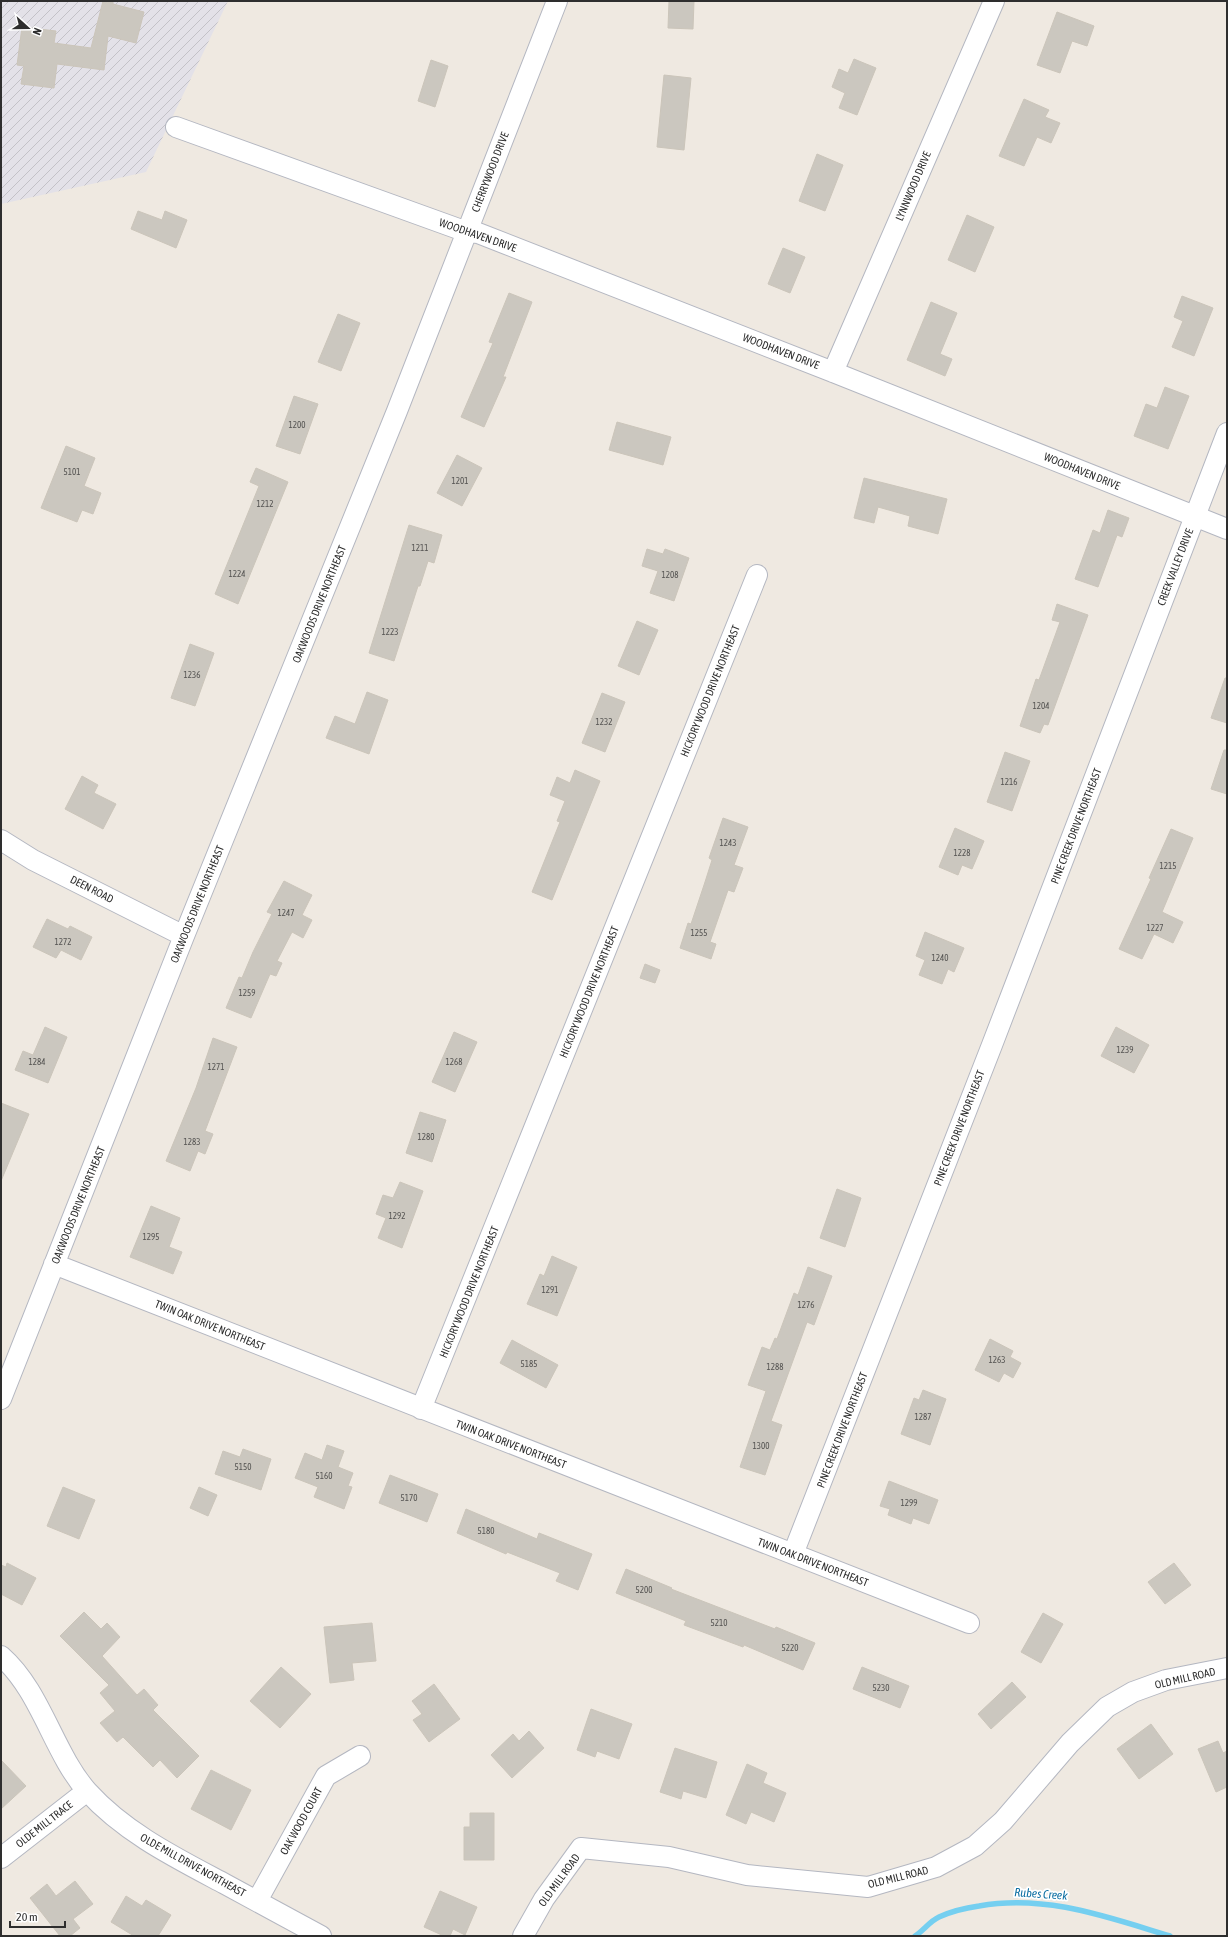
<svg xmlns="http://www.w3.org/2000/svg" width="1228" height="1937" font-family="'Asap Condensed',sans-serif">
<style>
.industrial{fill:url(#industrial-furrows)}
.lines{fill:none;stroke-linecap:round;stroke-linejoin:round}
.stream{stroke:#75cff0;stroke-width:5.5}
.building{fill:#cbc7bf;stroke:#cbc5ba}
.minor-casing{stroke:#b4b7c1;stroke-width:22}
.minor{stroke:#fff;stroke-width:20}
.labels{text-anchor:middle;stroke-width:3.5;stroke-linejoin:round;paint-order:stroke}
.number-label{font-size:9px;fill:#555452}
.street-label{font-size:11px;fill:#2e2e2e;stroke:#fff}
.water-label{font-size:12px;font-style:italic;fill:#0d6fa3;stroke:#fff}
</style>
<defs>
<pattern id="industrial-furrows" width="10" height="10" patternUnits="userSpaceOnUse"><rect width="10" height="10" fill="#e3e1e8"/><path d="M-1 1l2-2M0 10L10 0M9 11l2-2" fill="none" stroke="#c3c1c7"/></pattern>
</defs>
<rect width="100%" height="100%" fill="#efe9e1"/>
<path class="industrial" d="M1 1H228L146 172 1 204Z"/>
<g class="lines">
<path class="stream" d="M915 1936C923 1931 930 1921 939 1917 952 1911 965 1908 979 1906 1046 1894 1107 1917 1170 1936"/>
</g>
<path class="building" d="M103 1H113V4L144 12 136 43 108 36 104 70 57 64 54 88 21 84 24 66 17 65 22 27 56 31 54 43 91 48Z
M669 1H694L693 29 668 28Z
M1057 12 1094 26 1087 46 1072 41 1060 73 1037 65Z
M854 59 876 68 857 115 839 108 845 93 832 87 839 69 848 73Z
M431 60 448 66 435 107 418 101Z
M664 75 691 78 684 150 657 147Z
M1024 99 1049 110 1045 117 1060 123 1051 143 1037 137 1024 166 999 156Z
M817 154 843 165 825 211 799 201Z
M138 211 162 220 165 211 187 220 176 248 131 229Z
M967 215 994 227 975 272 948 260Z
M783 248 805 257 790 293 768 284Z
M509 293 532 302 503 377H506L484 427 461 417 493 343 489 342Z
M1182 296 1213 308 1194 356 1172 347 1183 321 1174 317Z
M931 302 957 313 940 354 952 359 945 376 907 360Z
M338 314 360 323 341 371 318 362Z
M1165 387 1189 396 1168 449 1134 436 1146 404 1157 408Z
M294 396 318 404 300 454 276 446Z
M617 422 671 437 663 465 609 450Z
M66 446 95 458 84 486 101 493 93 514 82 510 77 522 41 508Z
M457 455 482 468 462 506 437 493Z
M256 468 288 482 238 604 215 594 259 486 250 482Z
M864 478 947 499 938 534 908 526 910 516 878 507 874 523 854 518Z
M1108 510 1129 518 1122 537 1117 535 1098 587 1075 579 1093 530 1100 533Z
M409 525 442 535 434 563 428 561 420 586H418L394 661 369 653Z
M647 549 663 554 665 549 689 558 674 601 650 593 658 571 642 566Z
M1057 604 1088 615 1048 725 1044 724 1040 733 1020 726 1036 679 1039 680 1060 622 1052 620Z
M637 621 658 630 639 675 618 666Z
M190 644 214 653 195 706 171 698Z
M1225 678H1227V723L1211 718Z
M367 692 388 700 369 754 326 738 335 716 355 724Z
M602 693 625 702 605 752 582 743Z
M1224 750H1227V794L1211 789Z
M1005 752 1030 761 1012 811 987 802Z
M575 770 600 781 552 900 532 892 560 822 557 821 565 801 550 795 557 777 570 783Z
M82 776 98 785 94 793 116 804 103 829 65 809Z
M723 818 748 827 734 865 743 868 734 892 728 890 710 942 716 944 711 959 680 948 688 923 691 924 705 882 712 860 709 858Z
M955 828 984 841 972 869 962 865 958 875 939 867Z
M1171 829 1193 838 1162 912 1183 922 1173 943 1154 934 1142 959 1119 949 1151 879 1149 878Z
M284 881 312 895 302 915 312 920 303 938 292 932 277 961 282 963 276 976 270 974 251 1018 226 1008 239 977 242 978 253 952 272 914 267 912Z
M47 919 68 929 70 926 92 937 81 960 61 950 56 958 33 947Z
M925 932 964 948 954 972 948 969 942 984 919 975 925 960 916 956Z
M645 964 660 970 655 983 640 978Z
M45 1027 67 1037 48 1083 15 1070 23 1051 33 1055Z
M1116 1027 1149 1045 1134 1073 1101 1056Z
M454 1032 477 1042 455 1092 432 1082Z
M213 1038 237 1047 205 1131 213 1134 205 1154 198 1151 190 1171 166 1161 196 1088Z
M1 1103 29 1114 1 1181Z
M420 1112 446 1120 432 1162 406 1153Z
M400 1182 423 1191 402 1248 378 1238 386 1218 376 1214 383 1195 393 1198Z
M837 1189 861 1198 845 1247 820 1238Z
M151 1206 180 1218 169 1247 182 1252 173 1274 130 1257Z
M552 1256 577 1267 557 1316 527 1304 540 1274 544 1276Z
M808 1267 832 1276 814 1325 807 1322 771 1421 782 1425 765 1475 740 1467 766 1391 748 1385 762 1347 770 1350 775 1338 777 1339 794 1293 798 1295Z
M990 1339 1013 1351 1010 1357 1021 1363 1013 1378 1004 1373 999 1382 975 1370Z
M512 1340 558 1365 546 1388 500 1363Z
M923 1390 946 1399 930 1445 901 1434 914 1398 919 1400Z
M327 1445 344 1451 338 1467 353 1473 348 1486 352 1487 344 1509 314 1497 318 1487 295 1478 305 1453 322 1460Z
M243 1449 271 1459 261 1490 215 1474 223 1451 240 1457Z
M390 1475 438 1494 427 1522 379 1503Z
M889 1481 938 1500 929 1524 913 1518 911 1524 888 1515 890 1509 880 1506Z
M63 1487 95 1500 79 1539 47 1526Z
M199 1487 217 1495 208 1516 190 1508Z
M466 1509 537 1539 539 1533 592 1554 578 1590 556 1581 560 1573 507 1552 506 1554 457 1533Z
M7 1563 36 1578 22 1605 1 1594V1565L6 1567Z
M1174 1563 1191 1585 1165 1604 1148 1582Z
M626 1569 672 1588 671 1589 775 1629 776 1627 815 1643 803 1670 744 1645 743 1647 684 1625 686 1621 616 1593Z
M84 1612 101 1629 107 1623 120 1637 102 1656 137 1695 144 1689 158 1705 153 1710 199 1756 177 1778 160 1760 153 1767 123 1737 117 1742 100 1723 115 1711 100 1693 109 1685 60 1636Z
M1043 1613 1063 1624 1041 1663 1021 1652Z
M372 1623 376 1661 352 1663 354 1680 330 1683 324 1627Z
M281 1667 311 1694 280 1728 250 1701Z
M862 1667 909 1686 900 1708 853 1689Z
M1012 1682 1026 1697 991 1729 978 1714Z
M434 1684 460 1719 429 1742 413 1720 422 1714 412 1701Z
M591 1709 632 1724 619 1759 597 1751 595 1757 577 1750Z
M1151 1724 1173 1754 1139 1779 1117 1749Z
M529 1731 544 1748 512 1778 491 1755 513 1734 519 1741Z
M1218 1741 1223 1753 1227 1751V1787L1216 1792 1198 1749Z
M675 1748 717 1762 706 1798 683 1791 681 1799 660 1792Z
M1 1760 26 1786 1 1809Z
M747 1764 767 1773 763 1783 786 1793 774 1822 751 1812 746 1824 726 1815Z
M211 1770 251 1790 231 1830 191 1809Z
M470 1813H494V1860H464V1827H470Z
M75 1881 93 1904 73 1919 80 1928 70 1936H60L30 1898 47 1884 56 1896Z
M440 1891 477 1907 465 1935 453 1929 450 1936H444L424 1927Z
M126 1896 142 1906 146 1900 171 1915 158 1936H134L111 1922Z"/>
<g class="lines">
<defs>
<path id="minor" d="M176 127 467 232 478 233 833 372 1227 529
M833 372 994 1
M1 840 33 860 184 936
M54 1264 969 1623
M1 1399 184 936 397 411 557 1
M421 1409 757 575
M793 1554 992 1045 1227 433
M1 1656C41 1691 53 1752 87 1791 125 1833 176 1858 225 1884 257 1901 289 1919 321 1936
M1 1858 87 1791
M257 1901 326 1776 360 1756
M523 1936 544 1899 581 1848 669 1857 747 1875 868 1887 936 1867 975 1846 1003 1821 1070 1743 1107 1707 1133 1692 1166 1680 1227 1668"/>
</defs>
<use href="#minor" class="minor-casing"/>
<use href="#minor" class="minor"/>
</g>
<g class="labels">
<g class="number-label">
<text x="297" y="428">1200</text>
<text x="72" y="475">5101</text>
<text x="460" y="484">1201</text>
<text x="265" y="507">1212</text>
<text x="420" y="551">1211</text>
<text x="237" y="577">1224</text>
<text x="670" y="578">1208</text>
<text x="390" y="635">1223</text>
<text x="192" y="678">1236</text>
<text x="1041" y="709">1204</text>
<text x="604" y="725">1232</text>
<text x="1009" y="785">1216</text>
<text x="728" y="846">1243</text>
<text x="962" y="856">1228</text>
<text x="1168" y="869">1215</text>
<text x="286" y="916">1247</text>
<text x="1155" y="931">1227</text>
<text x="699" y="936">1255</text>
<text x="63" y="945">1272</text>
<text x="940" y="961">1240</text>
<text x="247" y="996">1259</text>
<text x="1125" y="1053">1239</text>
<text x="37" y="1065">1284</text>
<text x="454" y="1065">1268</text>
<text x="216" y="1070">1271</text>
<text x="426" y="1140">1280</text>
<text x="192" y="1145">1283</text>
<text x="397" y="1219">1292</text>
<text x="151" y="1240">1295</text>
<text x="550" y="1293">1291</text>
<text x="806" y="1308">1276</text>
<text x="997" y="1363">1263</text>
<text x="529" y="1367">5185</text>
<text x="775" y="1370">1288</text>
<text x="923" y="1420">1287</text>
<text x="761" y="1449">1300</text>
<text x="243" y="1470">5150</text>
<text x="324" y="1479">5160</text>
<text x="409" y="1501">5170</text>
<text x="909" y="1506">1299</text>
<text x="486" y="1534">5180</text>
<text x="644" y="1593">5200</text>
<text x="719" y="1626">5210</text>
<text x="790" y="1651">5220</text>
<text x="881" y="1691">5230</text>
</g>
<g class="street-label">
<text transform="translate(490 172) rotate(-69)" y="4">CHERRYWOOD DRIVE</text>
<text transform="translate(913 186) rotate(-67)" y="4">LYNNWOOD DRIVE</text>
<text transform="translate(478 235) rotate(19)" y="4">WOODHAVEN DRIVE</text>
<text transform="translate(781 351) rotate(21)" y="4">WOODHAVEN DRIVE</text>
<text transform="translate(1082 471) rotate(22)" y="4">WOODHAVEN DRIVE</text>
<text transform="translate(1175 567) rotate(-69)" y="4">CREEK VALLEY DRIVE</text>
<text transform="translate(319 604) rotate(-68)" y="4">OAKWOODS DRIVE NORTHEAST</text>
<text transform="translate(710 691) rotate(-68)" y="4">HICKORY WOOD DRIVE NORTHEAST</text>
<text transform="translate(1076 826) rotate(-69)" y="4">PINE CREEK DRIVE NORTHEAST</text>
<text transform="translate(92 889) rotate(27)" y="4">DEEN ROAD</text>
<text transform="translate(197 904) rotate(-68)" y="4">OAKWOODS DRIVE NORTHEAST</text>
<text transform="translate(589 992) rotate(-68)" y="4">HICKORY WOOD DRIVE NORTHEAST</text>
<text transform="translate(959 1128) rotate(-69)" y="4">PINE CREEK DRIVE NORTHEAST</text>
<text transform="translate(78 1205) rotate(-68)" y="4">OAKWOODS DRIVE NORTHEAST</text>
<text transform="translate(469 1292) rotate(-68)" y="4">HICKORY WOOD DRIVE NORTHEAST</text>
<text transform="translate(210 1325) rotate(22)" y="4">TWIN OAK DRIVE NORTHEAST</text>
<text transform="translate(842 1430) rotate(-69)" y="4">PINE CREEK DRIVE NORTHEAST</text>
<text transform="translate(511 1444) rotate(21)" y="4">TWIN OAK DRIVE NORTHEAST</text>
<text transform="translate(813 1562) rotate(21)" y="4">TWIN OAK DRIVE NORTHEAST</text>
<text transform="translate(1185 1678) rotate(-13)" y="4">OLD MILL ROAD</text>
<text transform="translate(301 1821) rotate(-61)" y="4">OAK WOOD COURT</text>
<text transform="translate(44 1824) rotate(-38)" y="4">OLDE MILL TRACE</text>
<text transform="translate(193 1865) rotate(29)" y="4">OLDE MILL DRIVE NORTHEAST</text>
<text transform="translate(898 1877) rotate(-14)" y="4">OLD MILL ROAD</text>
<text transform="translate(559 1880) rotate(-54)" y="4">OLD MILL ROAD</text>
</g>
<g class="water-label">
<text transform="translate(1041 1894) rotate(4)" y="4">Rubes Creek</text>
</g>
</g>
<rect width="1228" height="1937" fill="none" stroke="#2e2e2e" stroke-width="4"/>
<g transform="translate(28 28) rotate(111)" stroke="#ffffff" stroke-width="3" paint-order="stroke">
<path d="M0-3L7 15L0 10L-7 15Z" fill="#2e2e2e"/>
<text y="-6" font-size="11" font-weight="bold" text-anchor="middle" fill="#2e2e2e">N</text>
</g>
<path d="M10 1921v6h55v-6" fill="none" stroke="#2e2e2e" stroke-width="2"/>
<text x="16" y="1921" font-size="12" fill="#2e2e2e" stroke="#ffffff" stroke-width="3" paint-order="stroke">20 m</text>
</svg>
